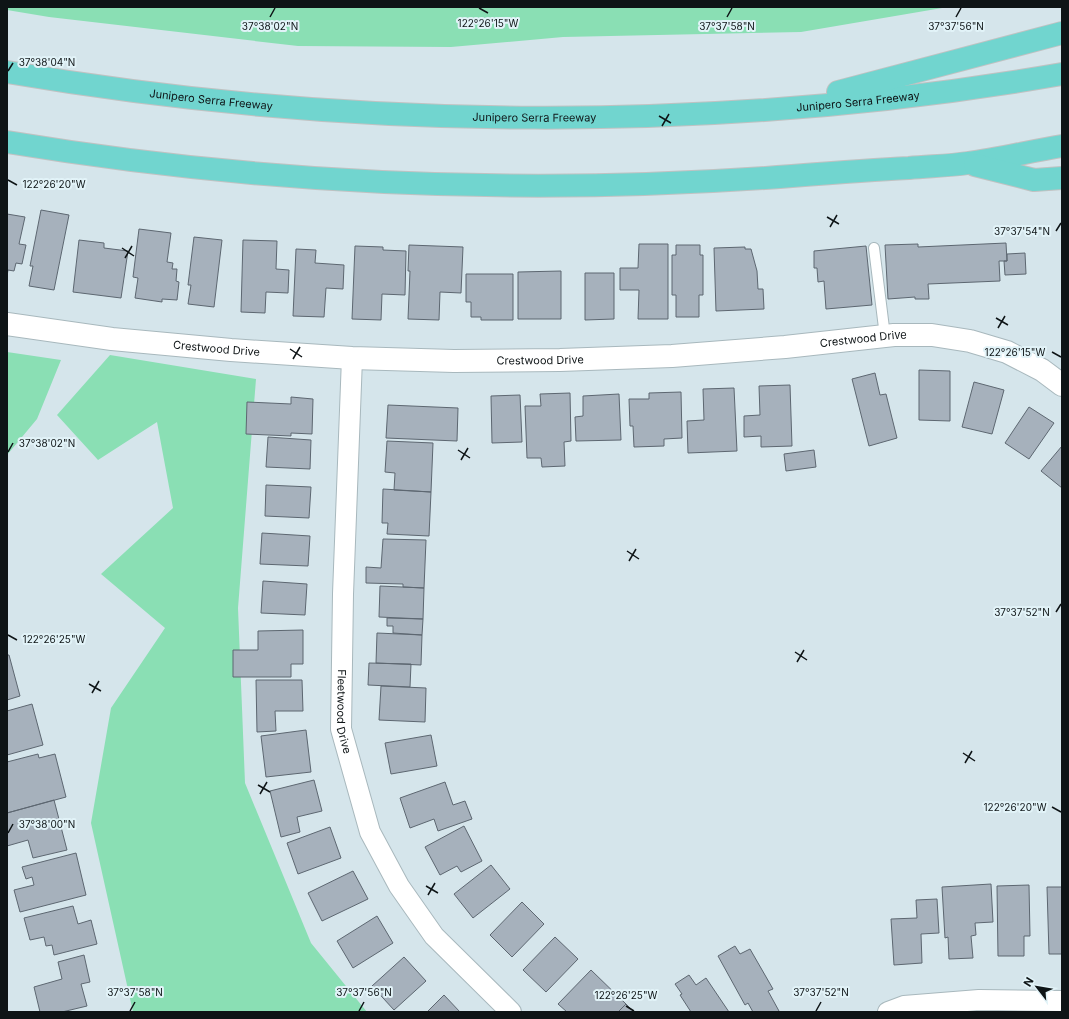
<svg xmlns="http://www.w3.org/2000/svg" width="1069" height="1019" font-family="Inter,sans-serif">
<style>
.green{fill:#8adfb4}
.building{fill:#a6b1bc;stroke:#5d6771}
.lines{fill:none;stroke-linecap:round;stroke-linejoin:round}
.service-casing{stroke:#a8b8bd;stroke-width:12}
.minor-casing{stroke:#a8b8bd;stroke-width:22}
.tertiary-casing{stroke:#a8b8bd;stroke-width:24}
.motorway-casing{stroke:#c0c2c2;stroke-width:24}
.service{stroke:#fff;stroke-width:10}
.minor{stroke:#fff;stroke-width:20}
.tertiary{stroke:#fff;stroke-width:22}
.motorway{stroke:#71d5cf;stroke-width:22}
.ticks{fill:none;stroke:#0e1416;stroke-width:1.5}
.labels{text-anchor:middle;stroke-width:4;stroke-linejoin:round;paint-order:stroke}
.street-label{font-size:11px;fill:#0e1416;stroke:#e2f3f8}
.ticks-label{font-size:10px;text-anchor:middle;fill:#0e1416;stroke:#e2f3f8;stroke-width:4;stroke-linejoin:round;paint-order:stroke}
</style>
<rect width="100%" height="100%" fill="#d5e5eb"/>
<path class="green" d="M7 7H948L801 32 563 37 451 47 298 46 49 17 7 10Z
M7 352 61 360 37 419 7 455Z
M110 355 256 379 238 608 245 783 311 943 367 1012H133L91 823 111 708 165 628 101 574 173 508 157 422 98 460 57 415Z"/>
<path class="building" d="M41 210 69 215 54 290 29 286 33 266H30Z
M7 214 25 217 19 244 26 245 22 264 16 263 14 271 8 270 7 276Z
M139 229 171 233 167 262 173 263 172 269H177L176 281 179 282 177 300 162 299V302L135 298 138 278 133 277Z
M194 237 222 240 214 307 188 304 191 285H188Z
M79 240 104 243V248L128 251 121 298 73 292Z
M243 240 277 241 276 269 289 270 288 293 266 292 265 313 241 312Z
M1006 243 1007 261H999L1000 281 928 284 929 299H915V297L888 299 885 245 918 244V247Z
M639 244H668V319H638L639 290H620V268H638Z
M409 245 463 247 461 293 440 292 439 320 408 319 410 271H408Z
M676 245H700V255H703V295H699V317H676V295H672V255H676Z
M355 246 383 247V250L406 251 405 295 382 294 381 320 352 319Z
M866 246 872 305 826 309 824 281 818 282 817 268H814V251Z
M745 247V249H751L757 271 758 289H763L764 309 716 311 714 248Z
M296 249 316 250 315 263 344 265 343 289 326 288 324 317 293 316Z
M1025 253 1026 274 1005 275 1004 261H1007V254Z
M561 271V319H518V272Z
M585 273H614V319L585 320Z
M466 274H513V320H481V317H471V302H466Z
M919 370 950 371V421L919 420Z
M875 373 880 395 886 394 897 438 869 446 852 379Z
M974 382 1004 390 992 434 962 427Z
M790 385 792 446 761 447V436L744 437V416L760 415 759 386Z
M734 388 737 451 688 453 687 421 704 420 703 389Z
M681 392 682 438 664 439V446L634 447 633 426H630L629 399H649V393Z
M570 393 571 441 564 442 565 466 542 467 541 458H527L525 406H541L540 394Z
M619 394 621 440 576 441 575 417 583 416V396Z
M520 395 522 442 492 443 491 396Z
M291 397 313 399 312 434 291 433V436L246 434 247 402 291 404Z
M388 405 458 408 457 441 386 438Z
M1029 407 1054 423 1029 459 1005 443Z
M268 437 311 440 310 469 266 467Z
M387 441 433 443 431 492 394 490 395 473 385 472Z
M1062 446V488L1041 471Z
M814 450 816 467 786 471 784 454Z
M266 485 311 487 309 518 265 516Z
M383 489 431 492 429 536 387 534 388 523H382Z
M262 533 310 536 308 566 260 564Z
M383 539 426 540 424 588 403 587V584L366 583V567L381 568Z
M263 581 307 584 305 615 261 613Z
M380 586 424 588 423 619 379 617Z
M387 618 423 619 422 635 393 633V626H387Z
M303 630V664H291V677H233V650H258V631Z
M377 633 422 635 421 665 376 663Z
M7 655H9L20 696 7 700Z
M369 663 411 664 410 687 368 685Z
M256 680H302L303 711H275L276 731 257 732Z
M381 686 426 688 425 722 379 720Z
M32 704 43 745 7 755V711Z
M306 730 311 772 266 777 261 736Z
M431 735 437 766 391 774 385 743Z
M38 754 39 758 55 754 66 797 7 813V762Z
M314 780 322 811 297 817 300 832 281 837 270 791Z
M445 782 453 805 465 801 472 819 438 831 434 819 410 828 400 798Z
M54 800 67 850 33 858 28 840 7 846V813Z
M464 826 482 861 461 872 457 866 440 875 425 847Z
M330 827 341 858 298 874 287 843Z
M76 853 86 895 20 912 14 890 34 885 32 877 26 879 22 867Z
M491 865 510 889 473 918 454 894Z
M353 871 368 899 322 921 308 893Z
M991 884 993 922 975 923 976 935 971 936 973 958 949 959 948 937 945 938 942 887Z
M1029 885 1030 936H1024V956H998L997 886Z
M1047 887H1062V954H1049Z
M937 899 939 933 921 934 922 963 894 965 891 919 917 918 916 900Z
M522 902 544 924 512 957 490 935Z
M73 906 78 924 91 920 97 944 54 955 52 945 46 946 44 937 30 940 24 918Z
M377 916 393 943 353 968 337 941Z
M555 937 578 959 546 992 523 970Z
M735 946 740 954 750 949 773 989 768 991 779 1011 777 1012H753L748 1003 745 1005 718 956Z
M84 955 90 982 81 984 87 1006 62 1012H40L34 987 62 979 58 962Z
M404 957 426 981 394 1010 372 986Z
M591 970 626 1004 618 1012H596L595 1011 594 1012H567L558 1004Z
M689 975 696 985 706 978 729 1012H691L680 995 682 994 675 984Z
M444 995 460 1012H427Z
M626 1004 634 1012H618Z"/>
<g class="lines">
<defs>
<path id="service" d="M874 248 885 336"/>
<g id="minor">
<path id="s1" d="M352 358 343 594 341 729 370 832 399 886 434 936 511 1012"/>
<path d="M888 1012 904 1006 979 1000 1062 1001"/>
</g>
<g id="tertiary">
<path id="s2" d="M7 324 112 339 231 350 352 358 454 361 560 360 672 356 785 347 894 335H932L970 341 1007 352 1042 370 1062 385"/>
</g>
<g id="motorway">
<path id="s3" d="M7 72C353 131 716 134 1062 74"/>
<path d="M838 92 1062 33"/>
<path d="M7 142C267 185 530 196 792 176 831 173 870 170 909 168 929 166 948 166 968 163 999 159 1031 151 1062 146"/>
<path d="M975 165 1034 180 1062 178"/>
</g>
</defs>
<use href="#service" class="service-casing"/>
<use href="#minor" class="minor-casing"/>
<use href="#tertiary" class="tertiary-casing"/>
<use href="#motorway" class="motorway-casing"/>
<use href="#service" class="service"/>
<use href="#minor" class="minor"/>
<use href="#tertiary" class="tertiary"/>
<use href="#motorway" class="motorway"/>
</g>
<path class="ticks" d="M479 8 488 13M270 17 275 8M727 17 732 8M956 17 961 8M8 71 13 63M659 116 671 123M662 126 669 114M8 180 17 185M827 217 839 224M830 227 837 215M1056 231 1061 223M122 248 134 256M125 258 132 246M996 318 1008 325M998 328 1005 316M290 349 302 357M1052 352 1061 357M293 359 300 347M458 450 470 458M8 452 13 443M461 460 468 448M627 551 639 559M629 561 636 549M1056 612 1061 604M8 635 17 640M795 652 807 660M797 662 804 650M89 684 101 691M92 693 99 681M963 753 975 761M965 763 972 751M258 785 270 792M260 794 267 782M1052 807 1061 812M8 833 13 824M426 886 438 893M428 895 435 883M626 1006 634 1011M130 1011 135 1002M359 1011 364 1002M816 1011 821 1002"/>
<g class="labels">
<g class="street-label">
<text dy="4" stroke="none"><textPath href="#s3" startOffset="206">Junipero Serra Freeway</textPath></text>
<text dy="4" stroke="none"><textPath href="#s3" startOffset="854">Junipero Serra Freeway</textPath></text>
<text dy="4" stroke="none"><textPath href="#s3" startOffset="530">Junipero Serra Freeway</textPath></text>
<text dy="4" stroke="none"><textPath href="#s2" startOffset="859">Crestwood Drive</textPath></text>
<text dy="4" stroke="none"><textPath href="#s2" startOffset="211">Crestwood Drive</textPath></text>
<text dy="4" stroke="none"><textPath href="#s2" startOffset="535">Crestwood Drive</textPath></text>
<text dy="4" stroke="none"><textPath href="#s1" startOffset="354">Fleetwood Drive</textPath></text>
</g>
</g>
<g class="ticks-label">
<text x="488" y="27">122°26'15"W</text>
<text x="270" y="30">37°38'02"N</text>
<text x="727" y="30">37°37'58"N</text>
<text x="956" y="30">37°37'56"N</text>
<text x="47" y="66">37°38'04"N</text>
<text x="54" y="188">122°26'20"W</text>
<text x="1022" y="235">37°37'54"N</text>
<text x="1015" y="356">122°26'15"W</text>
<text x="47" y="447">37°38'02"N</text>
<text x="1022" y="616">37°37'52"N</text>
<text x="54" y="643">122°26'25"W</text>
<text x="1015" y="811">122°26'20"W</text>
<text x="47" y="828">37°38'00"N</text>
<text x="135" y="996">37°37'58"N</text>
<text x="364" y="996">37°37'56"N</text>
<text x="821" y="996">37°37'52"N</text>
<text x="626" y="999">122°26'25"W</text>
</g>
<rect width="1069" height="1019" fill="none" stroke="#0e1416" stroke-width="16"/>
<g transform="translate(1037 987) rotate(301)" stroke="#e2f3f8" stroke-width="3" paint-order="stroke">
<path d="M0-3L7 15L0 10L-7 15Z" fill="#0e1416"/>
<text y="-6" font-size="11" font-weight="bold" text-anchor="middle" fill="#0e1416">N</text>
</g>
</svg>
